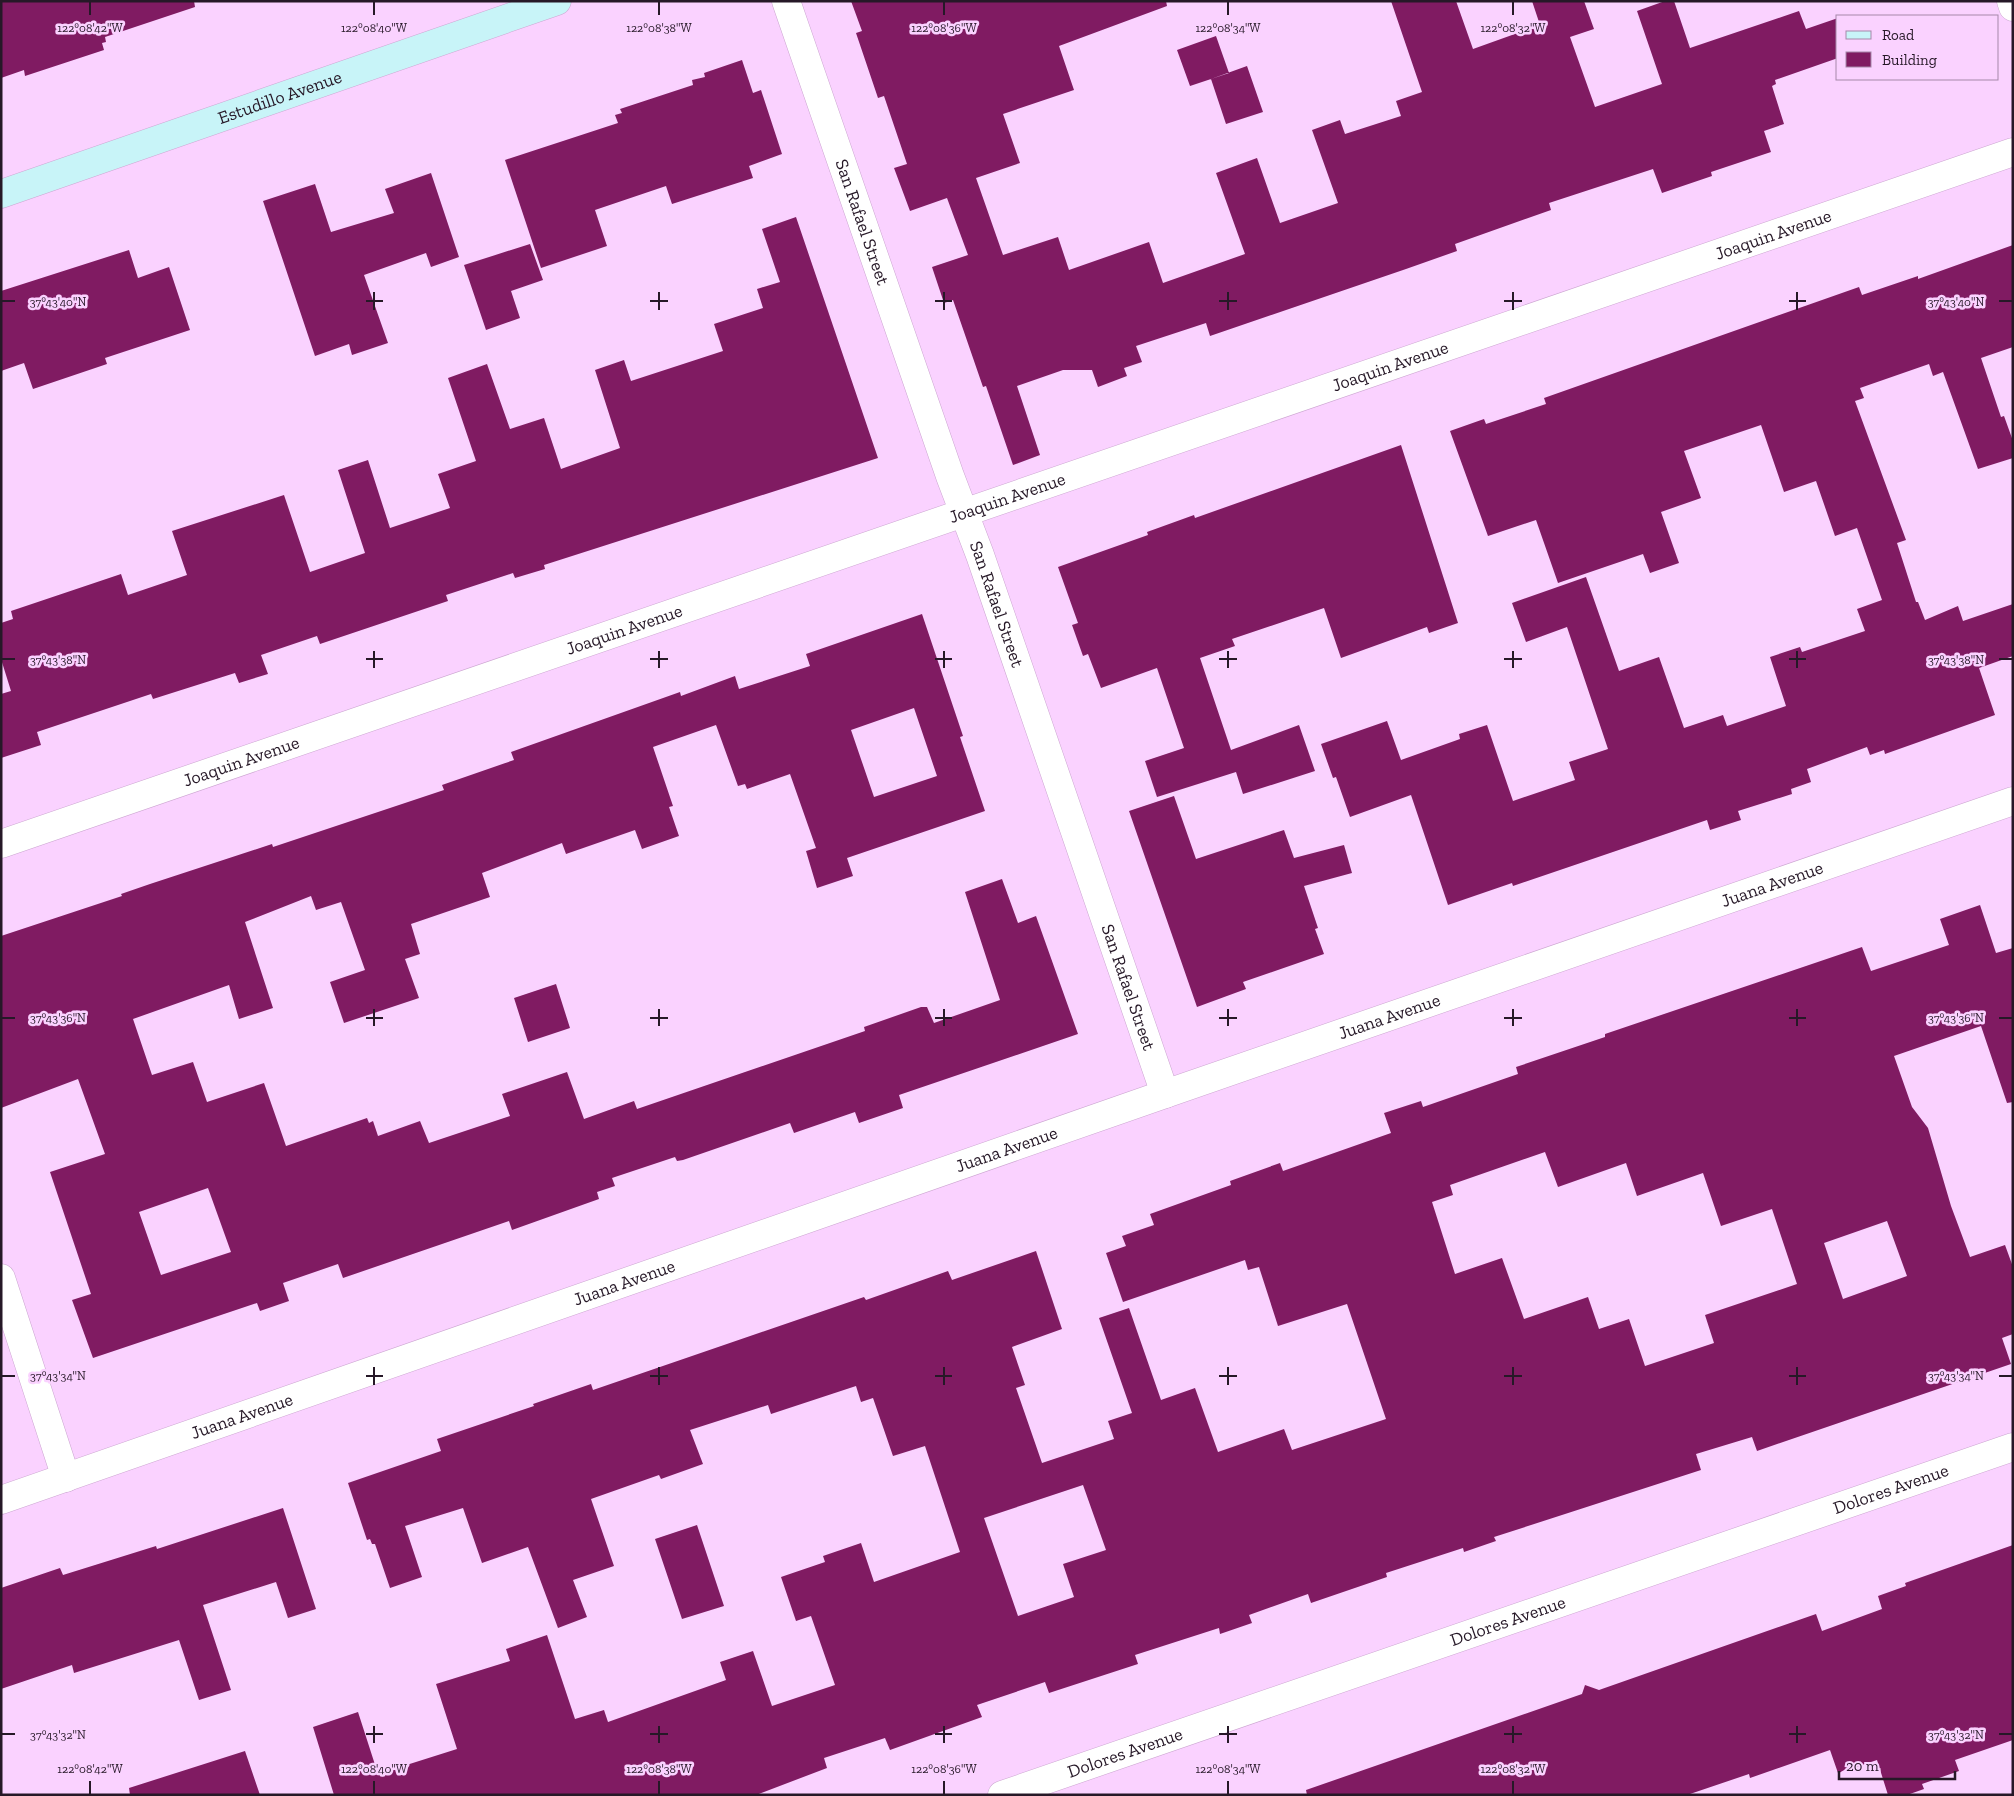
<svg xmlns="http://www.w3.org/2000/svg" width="2014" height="1796" font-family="'Zilla Slab',serif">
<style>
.building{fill:#801b62;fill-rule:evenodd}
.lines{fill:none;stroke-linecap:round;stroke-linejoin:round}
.street-casing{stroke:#cca6d1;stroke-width:29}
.secondary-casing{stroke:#cca6d1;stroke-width:29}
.street{stroke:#fff;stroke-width:28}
.secondary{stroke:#c8f4f8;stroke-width:28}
.ticks{fill:none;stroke:#261827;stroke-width:2}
.labels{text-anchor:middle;stroke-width:5;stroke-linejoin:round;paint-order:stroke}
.street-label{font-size:18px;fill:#261827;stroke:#fad2ff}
.ticks-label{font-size:12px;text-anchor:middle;fill:#261827;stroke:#fad2ff;stroke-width:5;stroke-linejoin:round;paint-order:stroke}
</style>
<rect width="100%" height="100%" fill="#fad2ff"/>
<path class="building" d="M1 1H194L195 7 105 37 106 42 102 43 104 50 25 76 24 70 1 78Z
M851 1H1166L1167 6 1059 46 1074 90 1003 114 1020 163 976 178 1003 255 1058 237 1069 270 1149 242 1163 283 1245 254 1216 173 1257 158 1280 223 1338 203 1312 130 1340 120 1345 134 1401 116 1396 101 1422 92 1391 1H1456L1473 49 1540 25 1532 1H1584L1594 29 1570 37 1595 107 1662 84 1637 11 1665 1H1674L1690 48 1799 11 1806 29 1838 18V58L1775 80 1776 84 1772 86 1784 124 1764 131 1771 152 1711 172 1712 176 1662 193 1653 169 1549 203 1551 210 1455 244 1457 251 1406 269 1210 336 1206 323 1136 346 1142 362 1124 368 1127 376 1098 387 1092 370H1063L1017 386 1040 455 1013 465 986 386 983 387 953 300 944 303 932 267 968 255 947 198 910 211 894 168 907 164 884 96 878 98 856 33 862 31Z
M1216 36 1229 73 1190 86 1177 50Z
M742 60 753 93 761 90 782 154 749 166 753 178 672 204 666 186 595 210 607 246 541 268 505 160 618 123 615 115 622 113 620 109 693 85 692 80 705 77 704 73Z
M1247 66 1263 112 1226 124 1211 79Z
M431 173 459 257 431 267 426 253 364 275 388 343 352 355 349 344 315 356 263 201 315 184 331 232 394 213 385 189Z
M796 217 878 458 544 565 545 569 515 578 513 573 446 595 448 601 320 644 317 636 261 655 268 674 239 683 235 673 153 699 151 694 37 732 41 745 1 758V694L11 691 1 659V623L13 619 11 611 121 574 128 595 187 575 172 531 284 495 310 572 365 553 338 470 368 460 390 528 450 508 438 474 476 461 448 378 487 364 510 429 544 418 561 469 620 448 595 370 624 360 631 381 723 351 714 324 763 308 757 289 780 282 762 229Z
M530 244 543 280 511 291 520 318 486 330 464 265Z
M2013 245V347L1981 358 2001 417 2004 416 2013 441V458L1978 469 1943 372 1933 376 1929 364 1860 388 1864 398 1855 401 1906 540 1897 543 1916 602H1918L1925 620 1958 606 1963 621 2013 604V656L1979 668 1995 715 1885 754 1884 750 1870 755 1867 747 1807 769 1811 782 1791 789 1792 794 1738 811 1741 820 1710 830 1707 820 1513 886 1512 883 1448 905 1411 795 1350 817 1336 777 1333 778 1321 744 1387 721 1401 760 1460 739 1459 734 1487 725 1513 801 1575 780 1569 762 1608 749 1567 627 1526 642 1512 603 1586 577 1619 671 1659 657 1684 728 1723 715 1727 726 1786 706 1770 657 1800 647 1802 652 1865 631 1857 609 1882 600 1857 528 1835 536 1816 481 1784 492 1761 425 1684 451 1701 498 1661 512 1679 563 1650 573 1643 554 1558 583 1536 520 1488 536 1450 431 1484 419 1486 424 1546 404 1544 398 1859 287 1862 295 1918 276V279Z
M129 250 138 278 169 267 190 330 105 358 107 364 33 389 24 363 1 371V291Z
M1401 445 1458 623 1429 633 1427 627 1341 658 1324 608 1232 639 1235 646 1200 658 1231 750 1299 725 1315 771 1243 794 1236 772 1157 797 1145 761 1184 748 1157 668 1101 688 1088 654 1083 656 1072 625 1078 623 1058 567 1148 535 1147 532 1194 515 1195 518Z
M922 614 963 736 960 737 985 811 847 858 853 876 817 888 806 851 816 848 790 774 747 789 745 784 738 786 716 725 653 747 673 806 669 807 679 836 642 849 635 830 566 854 562 843 482 873 490 897 411 924 420 954 405 959 419 998 344 1023 330 982 365 970 341 902 316 910 311 896 245 922 273 1008 239 1019 229 985 133 1019 152 1075 193 1062 207 1102 264 1083 286 1146 367 1118 369 1123 373 1121 378 1136 420 1121 429 1143 510 1116 502 1094 567 1072 584 1119 634 1101 637 1109 865 1031 864 1027 921 1007H927L934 1023 1000 1000 965 892 1002 879 1018 923 1036 916 1078 1034 899 1095 903 1108 859 1123 855 1112 794 1133 790 1123 683 1160 677 1161 675 1157 612 1178 615 1186 597 1192 599 1199 512 1230 509 1221 343 1278 338 1264 283 1283 289 1301 260 1311 257 1303 93 1358 72 1300 91 1294 50 1172 105 1154 78 1079 1 1108V936L122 896 121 894 150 884 272 844 273 847 444 790 442 785 514 760 511 752 680 692 681 696 735 676 739 689 810 666 806 654ZM914 708 937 776 874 797 851 730ZM208 1188 231 1252 161 1275 139 1212Z
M1174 796 1196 859 1284 830 1294 858 1344 845 1352 873 1304 886 1318 928 1315 929 1324 954 1243 982 1246 989 1197 1007 1129 811Z
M1980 905 1996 953 2013 948V1102L2007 1103 1981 1026 1894 1056 1912 1107 1928 1128 1951 1206 1970 1257 2005 1245 2013 1267V1334L2002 1338 2011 1364 1757 1451 1752 1437 1696 1454 1701 1470 1494 1537 1496 1541 1464 1552 1463 1548 1386 1573 1387 1577 1311 1603 1308 1594 1249 1615 1252 1623 1220 1634 1219 1628 1135 1655 1138 1664 1049 1693 1045 1682 977 1705 982 1717 890 1750 885 1738 824 1758 827 1768 756 1795H334L313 1727 358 1712 378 1774 457 1749 436 1684 510 1661 506 1649 547 1635 575 1719 604 1710 608 1722 726 1680 720 1662 753 1651 772 1706 835 1685 811 1616 796 1621 781 1577 825 1562 823 1556 861 1543 874 1582 960 1552 925 1446 893 1456 873 1398 861 1402 856 1386 771 1414 768 1405 690 1430 703 1464 661 1479 659 1475 591 1499 614 1566 573 1580 587 1617 558 1628 528 1547 482 1563 463 1508 405 1526 422 1577 390 1588 375 1544H372L370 1539 367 1540 348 1483 441 1451 437 1439 534 1406 533 1404 591 1384 593 1390 864 1297 866 1300 948 1271 952 1280 1036 1251 1062 1329 1012 1347 1025 1385 1016 1388 1042 1463 1114 1439 1108 1421 1132 1413 1099 1318 1129 1308 1161 1400 1195 1388 1218 1452 1284 1429 1292 1450 1386 1419 1347 1304 1278 1326 1259 1267 1248 1270 1245 1260 1123 1302 1106 1253 1126 1246 1122 1236 1154 1225 1150 1214 1231 1185 1230 1181 1280 1163 1283 1171 1391 1133 1384 1113 1421 1101 1423 1107 1518 1074 1516 1067 1605 1037V1034L1862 947 1871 971 1949 945 1940 919ZM1545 1152 1558 1187 1626 1163 1637 1196 1703 1173 1721 1226 1772 1209 1797 1284 1705 1315 1714 1343 1645 1366 1629 1319 1599 1329 1588 1297 1524 1319 1502 1258 1455 1274 1432 1202 1453 1195 1450 1185ZM1887 1221 1907 1276 1843 1299 1824 1243ZM1083 1485 1106 1550 1063 1564 1074 1597 1018 1616 984 1518Z
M556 984 570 1028 528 1042 514 998Z
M283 1508 316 1609 288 1618 276 1582 203 1605 231 1690 199 1700 179 1640 74 1673 72 1665 1 1689V1588L60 1568 63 1575 156 1546 157 1549Z
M697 1525 724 1606 682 1619 655 1539Z
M2013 1545V1740L1955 1760 1959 1771 1922 1784 1924 1789 1907 1795H1888L1877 1760 1838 1773 1830 1750 1750 1778 1749 1774 1687 1795H1307L1306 1790 1582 1694 1585 1685 1599 1690 1816 1614 1822 1631 1882 1609 1878 1596 1906 1586 1905 1583Z
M245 1751 260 1795H130L129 1788Z"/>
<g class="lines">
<defs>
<g id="street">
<path id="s1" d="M786 1 950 476 980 555 1165 1094"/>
<path d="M2011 1 2013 7"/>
<path id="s2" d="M1 844 2013 152"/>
<path d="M1 1278 66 1478"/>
<path id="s3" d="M1 1500 1165 1094 2013 801"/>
<path id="s4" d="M1002 1795 2013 1447"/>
</g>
<g id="secondary">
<path id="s5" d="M1 194 557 1"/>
</g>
</defs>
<use href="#street" class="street-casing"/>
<use href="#secondary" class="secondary-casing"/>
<use href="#street" class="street"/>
<use href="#secondary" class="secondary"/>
</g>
<path class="ticks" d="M90 2V15M374 2V15M659 2V15M944 2V15M1228 2V15M1513 2V15M374 292V310M659 292V310M944 292V310M1228 292V310M1513 292V310M1797 292V310M2 301H15M366 301H383M650 301H668M935 301H952M1219 301H1237M1504 301H1522M1789 301H1806M1999 301H2012M374 651V668M659 651V668M944 651V668M1228 651V668M1513 651V668M1797 651V668M2 659H15M366 659H383M650 659H668M935 659H952M1219 659H1237M1504 659H1522M1789 659H1806M1999 659H2012M374 1009V1026M659 1009V1026M944 1009V1026M1228 1009V1026M1513 1009V1026M1797 1009V1026M2 1018H15M366 1018H383M650 1018H668M935 1018H952M1219 1018H1237M1504 1018H1522M1789 1018H1806M1999 1018H2012M374 1367V1385M659 1367V1385M944 1367V1385M1228 1367V1385M1513 1367V1385M1797 1367V1385M2 1376H15M366 1376H383M650 1376H668M935 1376H952M1219 1376H1237M1504 1376H1522M1789 1376H1806M1999 1376H2012M374 1726V1743M659 1726V1743M944 1726V1743M1228 1726V1743M1513 1726V1743M1797 1726V1743M2 1734H15M366 1734H383M650 1734H668M935 1734H952M1219 1734H1237M1504 1734H1522M1789 1734H1806M1999 1734H2012M90 1781V1794M374 1781V1794M659 1781V1794M944 1781V1794M1228 1781V1794M1513 1781V1794"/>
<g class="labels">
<g class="street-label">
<text dy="6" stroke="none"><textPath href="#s5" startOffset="295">Estudillo Avenue</textPath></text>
<text dy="6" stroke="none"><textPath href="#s1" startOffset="234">San Rafael Street</textPath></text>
<text dy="6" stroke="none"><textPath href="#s2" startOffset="1874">Joaquin Avenue</textPath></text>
<text dy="6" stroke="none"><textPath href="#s2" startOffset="1469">Joaquin Avenue</textPath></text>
<text dy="6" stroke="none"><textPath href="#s2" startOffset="1064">Joaquin Avenue</textPath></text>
<text dy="6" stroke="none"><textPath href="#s1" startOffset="639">San Rafael Street</textPath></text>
<text dy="6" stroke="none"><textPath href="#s2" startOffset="659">Joaquin Avenue</textPath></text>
<text dy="6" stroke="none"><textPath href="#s2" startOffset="254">Joaquin Avenue</textPath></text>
<text dy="6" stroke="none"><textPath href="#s3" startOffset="1875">Juana Avenue</textPath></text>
<text dy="6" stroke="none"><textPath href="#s1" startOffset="1044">San Rafael Street</textPath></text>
<text dy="6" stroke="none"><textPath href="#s3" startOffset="1470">Juana Avenue</textPath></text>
<text dy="6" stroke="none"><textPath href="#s3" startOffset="1065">Juana Avenue</textPath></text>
<text dy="6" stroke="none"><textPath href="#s3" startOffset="660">Juana Avenue</textPath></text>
<text dy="6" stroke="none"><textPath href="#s3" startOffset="255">Juana Avenue</textPath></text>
<text dy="6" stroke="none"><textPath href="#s4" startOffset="940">Dolores Avenue</textPath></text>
<text dy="6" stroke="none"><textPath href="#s4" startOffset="535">Dolores Avenue</textPath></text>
<text dy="6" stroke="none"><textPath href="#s4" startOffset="130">Dolores Avenue</textPath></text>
</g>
</g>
<g class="ticks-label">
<text x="90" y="32">122°08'42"W</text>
<text x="374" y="32">122°08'40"W</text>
<text x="659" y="32">122°08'38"W</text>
<text x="944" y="32">122°08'36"W</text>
<text x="1228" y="32">122°08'34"W</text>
<text x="1513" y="32">122°08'32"W</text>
<text x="58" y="306">37°43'40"N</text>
<text x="1956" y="306">37°43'40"N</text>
<text x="58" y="664">37°43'38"N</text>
<text x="1956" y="664">37°43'38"N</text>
<text x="58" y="1022">37°43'36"N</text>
<text x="1956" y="1022">37°43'36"N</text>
<text x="58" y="1380">37°43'34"N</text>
<text x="1956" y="1380">37°43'34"N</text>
<text x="58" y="1739">37°43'32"N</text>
<text x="1956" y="1739">37°43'32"N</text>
<text x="90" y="1773">122°08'42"W</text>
<text x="374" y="1773">122°08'40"W</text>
<text x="659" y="1773">122°08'38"W</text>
<text x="944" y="1773">122°08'36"W</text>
<text x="1228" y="1773">122°08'34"W</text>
<text x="1513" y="1773">122°08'32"W</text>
</g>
<rect width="2014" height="1796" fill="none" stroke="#261827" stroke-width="5"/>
<rect x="1836" y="15" width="162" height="65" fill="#fad2ff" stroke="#a588a9"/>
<rect x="1846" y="31" width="25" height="8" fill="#c8f4f8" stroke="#a588a9"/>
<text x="1882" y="40" font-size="15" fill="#261827">Road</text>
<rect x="1846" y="52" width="25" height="15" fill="#801b62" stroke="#a588a9"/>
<text x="1882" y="65" font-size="15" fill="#261827">Building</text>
<path d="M1839 1771v8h116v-8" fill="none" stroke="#261827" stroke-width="2.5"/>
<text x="1846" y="1771" font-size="15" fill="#261827" stroke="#fad2ff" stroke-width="4" paint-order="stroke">20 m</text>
</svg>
